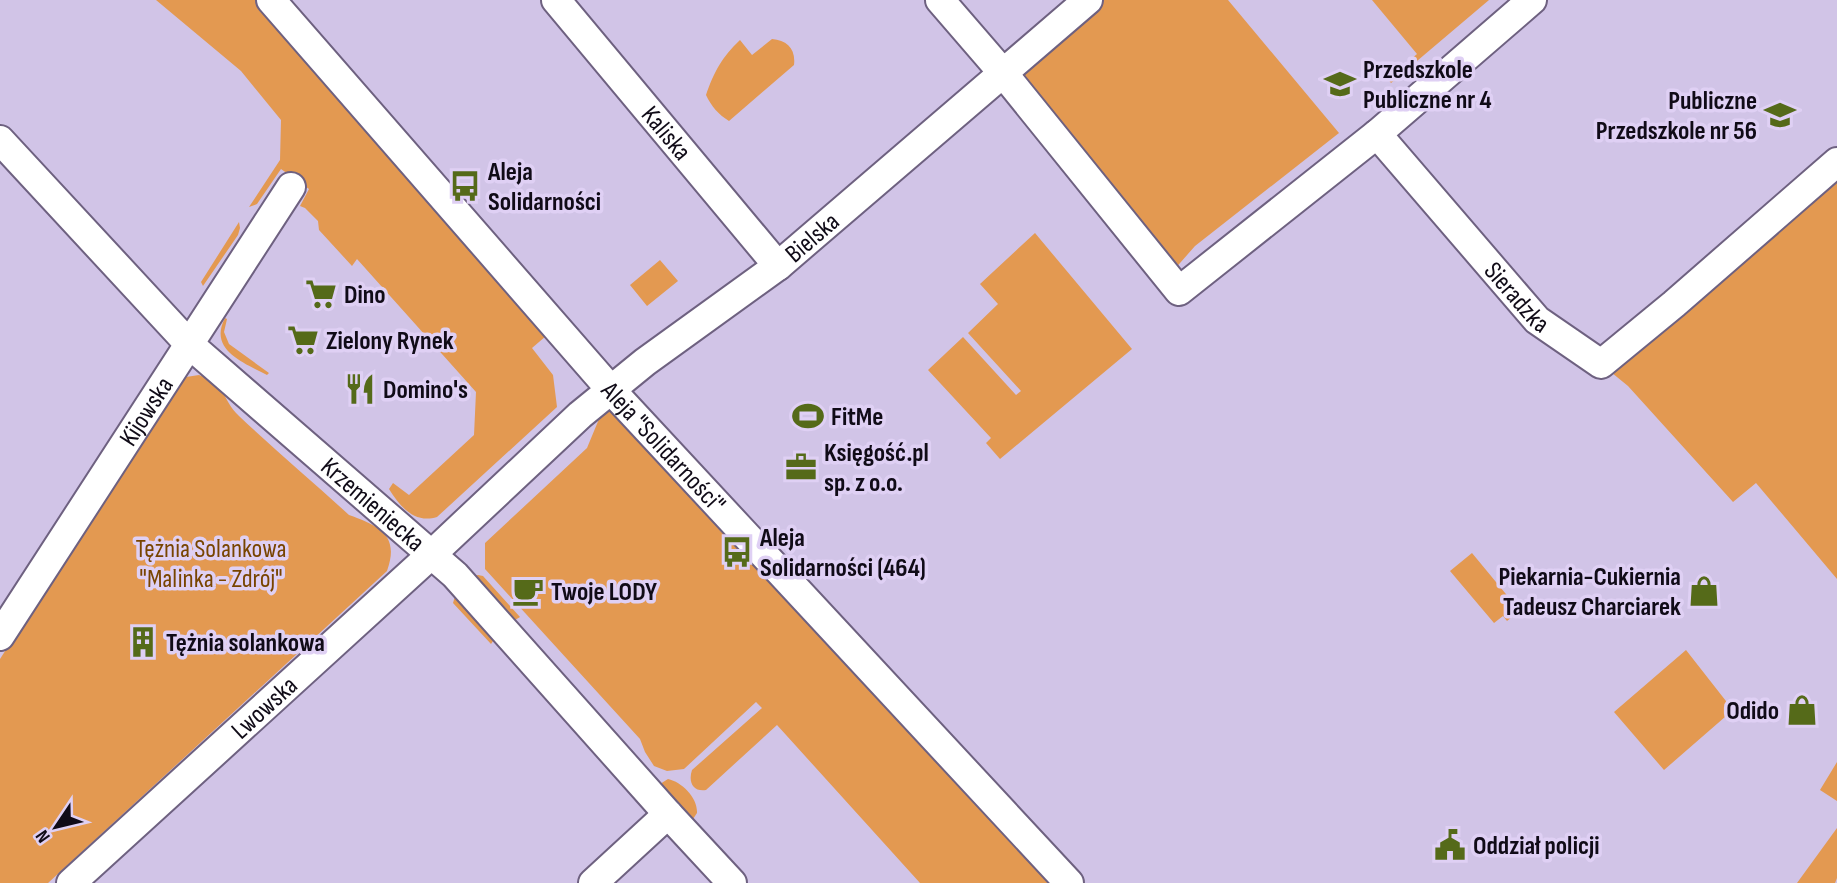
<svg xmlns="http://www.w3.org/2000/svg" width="1837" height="883" font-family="'Sofia Sans Condensed',sans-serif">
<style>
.green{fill:#e39951}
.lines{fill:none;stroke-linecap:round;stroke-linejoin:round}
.minor-casing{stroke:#6e6180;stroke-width:32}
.minor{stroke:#fff;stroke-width:28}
.labels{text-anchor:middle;stroke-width:7;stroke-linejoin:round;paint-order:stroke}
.poi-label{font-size:26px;font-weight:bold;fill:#100b17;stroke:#dfd0f4;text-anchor:start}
.street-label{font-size:26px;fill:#100b17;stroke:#dfd0f4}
.park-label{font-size:26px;fill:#784400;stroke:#dfd0f4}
</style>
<rect width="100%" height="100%" fill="#d1c4e7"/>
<path class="green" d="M156 0H255L546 336 532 348 553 375 557 407 437 517C415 524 400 507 389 489L393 483 409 495 474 435 476 392 357 259 352 266 319 230 318 221 305 208 300 206 309 189 281 169 257 204 249 207 280 160 281 120 241 71Z
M1088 0H1228L1339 133 1195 246 1173 271 1008 68Z
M1372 0H1489L1391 83 1388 79 1417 54Z
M772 39C787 40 796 49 794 65L729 121C719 115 711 106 706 95 714 72 722 57 740 40L752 55Z
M1837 162V579L1756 483 1733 502 1628 386 1601 364Z
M239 222 240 228 238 235 203 286 201 282Z
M1035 233 1132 349 1000 459 986 443 991 438 928 370 963 337 1016 395 1021 391 968 333 998 304 980 284Z
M660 260 678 281 647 306 630 285Z
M225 318 227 319 224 332 229 344 269 373 267 375C244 363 208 350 225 318Z
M199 375C228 385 221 399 239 416 275 450 313 482 349 515 379 526 400 535 387 571L48 883H0V659L178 382 186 377Z
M611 390 1069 883H920L777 725 706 790C693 792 688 782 692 770L762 708 756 702 684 769 667 771 654 766 645 752 640 739 485 569V543L587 448Z
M1472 553 1515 605 1508 610 1512 617 1507 621 1503 616 1494 623 1450 571Z
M478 575 483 576 520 617 515 620 511 619 474 576Z
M456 593 494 636 493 641 491 644 453 603Z
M1686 650 1733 710 1664 770 1614 712Z
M1837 762V801L1820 790Z
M668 779C682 782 698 798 697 813L693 819 660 784Z
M1837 828V878L1835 883H1797Z"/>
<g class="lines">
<defs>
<g id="minor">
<path id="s1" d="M271 0 611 390 1069 883"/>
<path id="s2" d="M556 0 778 266"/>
<path d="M940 0 1003 73 1088 0"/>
<path id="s3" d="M1377 134 1537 320 1601 364 1674 304 1837 162"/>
<path id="s4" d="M0 140 189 344 455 575 668 814 732 883"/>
<path id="s5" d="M0 636 291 187"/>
<path id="s6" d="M71 883 432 554 580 415 645 362 778 266 1003 73 1179 291 1377 134 1532 0"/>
<path d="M593 883 668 814"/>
</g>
</defs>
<use href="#minor" class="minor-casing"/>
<use href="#minor" class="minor"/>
</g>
<defs>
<symbol id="school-bare" viewBox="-9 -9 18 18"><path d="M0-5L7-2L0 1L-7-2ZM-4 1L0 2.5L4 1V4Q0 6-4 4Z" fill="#556a19" stroke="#dfd0f4" stroke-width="2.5" paint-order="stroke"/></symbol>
<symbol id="bus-bare" viewBox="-9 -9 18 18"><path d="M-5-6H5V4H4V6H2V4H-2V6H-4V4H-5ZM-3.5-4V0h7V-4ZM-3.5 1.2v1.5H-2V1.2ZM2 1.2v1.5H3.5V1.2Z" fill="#556a19" stroke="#dfd0f4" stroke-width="2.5" paint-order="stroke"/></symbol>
<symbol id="supermarket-bare" viewBox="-9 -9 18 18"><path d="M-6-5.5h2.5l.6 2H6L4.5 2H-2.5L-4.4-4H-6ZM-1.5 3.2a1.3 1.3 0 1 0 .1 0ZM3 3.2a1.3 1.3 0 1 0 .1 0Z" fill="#556a19" stroke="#dfd0f4" stroke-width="2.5" paint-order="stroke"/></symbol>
<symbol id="restaurant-bare" viewBox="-9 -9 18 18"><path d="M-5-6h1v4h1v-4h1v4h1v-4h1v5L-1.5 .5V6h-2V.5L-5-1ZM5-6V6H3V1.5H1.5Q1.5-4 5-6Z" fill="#556a19" stroke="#dfd0f4" stroke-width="2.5" paint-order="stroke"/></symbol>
<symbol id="stadium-bare" viewBox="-9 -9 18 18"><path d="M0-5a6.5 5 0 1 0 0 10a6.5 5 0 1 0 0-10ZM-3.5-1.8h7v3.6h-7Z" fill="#556a19" stroke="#dfd0f4" stroke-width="2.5" paint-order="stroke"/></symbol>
<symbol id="office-bare" viewBox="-9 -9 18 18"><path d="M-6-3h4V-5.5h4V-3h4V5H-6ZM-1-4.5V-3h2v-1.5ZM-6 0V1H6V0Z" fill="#556a19" stroke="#dfd0f4" stroke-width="2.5" paint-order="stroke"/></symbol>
<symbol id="cafe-bare" viewBox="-9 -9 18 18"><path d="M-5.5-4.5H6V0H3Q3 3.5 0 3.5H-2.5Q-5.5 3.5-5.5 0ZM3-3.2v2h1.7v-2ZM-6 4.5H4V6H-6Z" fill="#556a19" stroke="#dfd0f4" stroke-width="2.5" paint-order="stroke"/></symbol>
<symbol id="shop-bare" viewBox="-9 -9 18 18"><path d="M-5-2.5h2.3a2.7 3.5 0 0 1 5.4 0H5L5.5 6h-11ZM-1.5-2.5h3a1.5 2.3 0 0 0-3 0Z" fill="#556a19" stroke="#dfd0f4" stroke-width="2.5" paint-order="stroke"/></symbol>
<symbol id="building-bare" viewBox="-9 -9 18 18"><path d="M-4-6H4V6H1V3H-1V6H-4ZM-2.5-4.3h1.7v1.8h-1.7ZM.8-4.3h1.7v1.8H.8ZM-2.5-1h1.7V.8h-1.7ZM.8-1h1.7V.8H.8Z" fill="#556a19" stroke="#dfd0f4" stroke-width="2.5" paint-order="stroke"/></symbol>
<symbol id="civic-bare" viewBox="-9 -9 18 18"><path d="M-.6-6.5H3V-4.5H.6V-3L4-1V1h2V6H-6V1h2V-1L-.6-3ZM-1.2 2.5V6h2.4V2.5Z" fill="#556a19" stroke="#dfd0f4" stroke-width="2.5" paint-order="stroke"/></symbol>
</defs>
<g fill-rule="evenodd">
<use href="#school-bare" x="1318" y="62" width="44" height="44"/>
<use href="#school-bare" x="1758" y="93" width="44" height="44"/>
<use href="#bus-bare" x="443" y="164" width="44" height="44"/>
<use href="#supermarket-bare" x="299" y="272" width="44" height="44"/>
<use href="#supermarket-bare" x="281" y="318" width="44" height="44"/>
<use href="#restaurant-bare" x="338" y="367" width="44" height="44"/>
<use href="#stadium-bare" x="786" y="394" width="44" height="44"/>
<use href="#office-bare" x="779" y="445" width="44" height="44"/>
<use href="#bus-bare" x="715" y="530" width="44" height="44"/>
<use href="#cafe-bare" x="506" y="569" width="44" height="44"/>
<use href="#shop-bare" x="1682" y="569" width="44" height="44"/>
<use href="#building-bare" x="121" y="620" width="44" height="44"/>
<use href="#shop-bare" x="1780" y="688" width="44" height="44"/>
<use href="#civic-bare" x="1428" y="823" width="44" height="44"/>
</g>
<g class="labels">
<g class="poi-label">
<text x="1363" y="78">Przedszkole<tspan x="1363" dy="30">Publiczne nr 4</tspan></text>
<text x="1757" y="109" text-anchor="end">Publiczne<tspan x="1757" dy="30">Przedszkole nr 56</tspan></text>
<text x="488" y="180">Aleja<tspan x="488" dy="30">Solidarności</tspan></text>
<text x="344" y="303">Dino</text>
<text x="326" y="349">Zielony Rynek</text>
<text x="383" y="398">Domino's</text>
<text x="831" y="425">FitMe</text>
<text x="824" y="461">Księgość.pl<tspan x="824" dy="30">sp. z o.o.</tspan></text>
<text x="760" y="546">Aleja<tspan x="760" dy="30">Solidarności (464)</tspan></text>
<text x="1681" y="585" text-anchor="end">Piekarnia-Cukiernia<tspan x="1681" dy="30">Tadeusz Charciarek</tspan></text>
<text x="551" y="600">Twoje LODY</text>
<text x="166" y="651">Tężnia solankowa</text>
<text x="1779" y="719" text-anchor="end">Odido</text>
<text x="1473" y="854">Oddział policji</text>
</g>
<g class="street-label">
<text dy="9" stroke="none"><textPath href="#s2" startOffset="173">Kaliska</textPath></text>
<text dy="9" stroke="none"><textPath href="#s6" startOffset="984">Bielska</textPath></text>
<text dy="9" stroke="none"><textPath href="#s3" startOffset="215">Sieradzka</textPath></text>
<text dy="9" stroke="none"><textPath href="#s5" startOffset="268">Kijowska</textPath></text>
<text dy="9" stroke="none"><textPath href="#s1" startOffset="595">Aleja "Solidarności"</textPath></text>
<text dy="9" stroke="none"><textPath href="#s4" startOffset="522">Krzemieniecka</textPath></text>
<text dy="9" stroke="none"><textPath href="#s6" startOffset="261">Lwowska</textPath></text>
</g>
<g class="park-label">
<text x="211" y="557">Tężnia Solankowa<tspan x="211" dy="30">"Malinka - Zdrój"</tspan></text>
</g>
</g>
<g transform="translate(56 827) rotate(235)" stroke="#dfd0f4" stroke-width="5" paint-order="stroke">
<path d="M0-5L12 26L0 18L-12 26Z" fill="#100b17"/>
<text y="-10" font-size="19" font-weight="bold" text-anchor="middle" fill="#100b17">N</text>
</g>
</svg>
